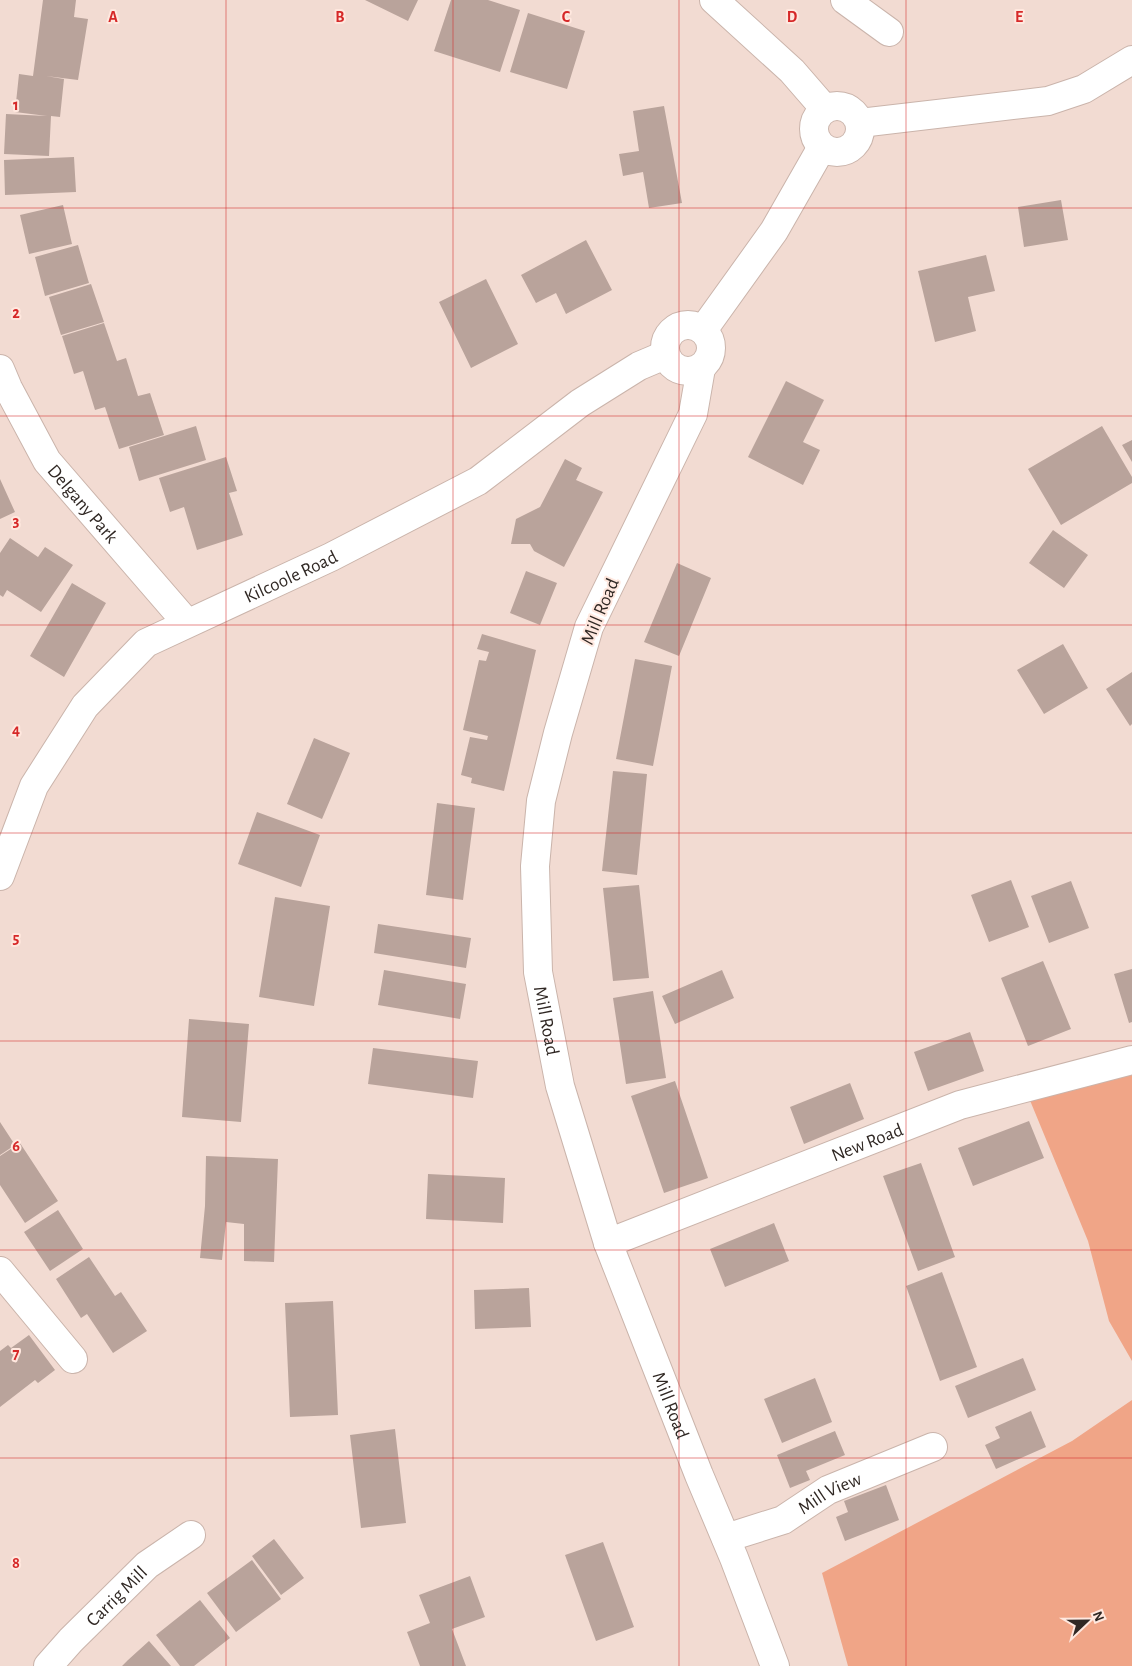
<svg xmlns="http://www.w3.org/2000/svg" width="1132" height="1666" font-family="'Alegreya Sans',sans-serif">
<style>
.green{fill:#f0a587}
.building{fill:#b9a39b}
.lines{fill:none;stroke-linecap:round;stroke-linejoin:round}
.minor-casing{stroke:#cab4ab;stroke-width:30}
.major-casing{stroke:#cab4ab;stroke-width:30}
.minor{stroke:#fff;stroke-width:28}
.major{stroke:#fff;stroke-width:28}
.grid{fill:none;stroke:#d62828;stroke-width:1;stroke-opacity:0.55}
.labels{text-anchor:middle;stroke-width:4;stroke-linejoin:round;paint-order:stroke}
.street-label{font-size:19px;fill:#302824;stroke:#ffe8df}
.grid-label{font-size:16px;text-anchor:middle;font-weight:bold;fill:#d62828;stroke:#ffe8df;stroke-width:4;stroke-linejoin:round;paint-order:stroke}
</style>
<rect width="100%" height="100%" fill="#f2dbd2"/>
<path class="green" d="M1132 1075V1361L1109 1321 1088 1241 1029 1098Z
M1132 1400V1666H848L822 1573 1072 1441Z"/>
<path class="building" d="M43 0H76L74 17 88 19 78 80 46 76 64 79 60 117 51 116 49 156 4 154 6 114 47 116 15 112 19 74 33 76Z
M365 0H418L408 21Z
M451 0H488L520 10 500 72 434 51Z
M528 13 585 31 567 89 510 72Z
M664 106 682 203 649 208 643 172 623 176 619 154 639 151 633 111Z
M74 157 76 192 5 195 4 160Z
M1061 200 1068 240 1024 247 1018 207Z
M63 205 72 244 29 254 20 215Z
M586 240 612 290 566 314 556 293 536 303 521 275Z
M78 245 89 283 45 296 35 257Z
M986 255 995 291 968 297 976 331 935 342 918 271Z
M486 279 518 344 471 368 439 302Z
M91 284 104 322 61 335 49 297Z
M104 323 117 361 126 358 138 396 150 393 164 435 119 449 105 407 95 410 83 371 74 374 62 336Z
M786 381 824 400 803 442 820 450 803 485 748 457Z
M196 426 206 460 139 481 129 447Z
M1102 426 1132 477V483L1061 525 1028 469Z
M1132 440V462L1122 445Z
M226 457 237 491 229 493 243 535 197 550 184 507 170 512 159 478Z
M565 459 582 468 576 480 603 492 564 567 534 551 530 544H511L516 519 540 507Z
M0 479 15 512 0 519Z
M1053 530 1088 555 1064 588 1029 563Z
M10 538 38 557 45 547 73 565 41 612 7 590 3 597 0 595V553Z
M677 563 711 578 679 656 644 642Z
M526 571 557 583 540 625 510 613Z
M72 583 106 603 64 677 30 656Z
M482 634 536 650 504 791 471 783 472 778 461 775 470 737 487 740 488 736 463 730 479 660 486 661 489 652 477 649Z
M1063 644 1088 688 1044 714 1017 670Z
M635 659 672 666 653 766 616 759Z
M1132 672V724L1130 726 1106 689Z
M314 738 350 753 322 819 287 804Z
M613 771 647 774 637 875 602 871Z
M437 803 475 808 463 900 426 895Z
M257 812 320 835 301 887 238 864Z
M1011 880 1029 927 989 942 971 895Z
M1071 881 1089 928 1049 943 1031 896Z
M639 885 649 978 613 981 603 888Z
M275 897 330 906 314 1006 259 997Z
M378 924 471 938 466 968 374 953Z
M1043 961 1071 1029 1028 1046 1001 978Z
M1132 969V1022L1129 1023 1114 974Z
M384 970 466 984 460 1019 378 1005Z
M722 970 734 998 675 1024 662 996Z
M653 991 666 1078 626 1084 613 998Z
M189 1019 249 1024 241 1122 182 1117Z
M970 1032 984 1071 928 1091 914 1052Z
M373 1048 478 1061 473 1098 368 1084Z
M675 1081 708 1178 664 1193 631 1096Z
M850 1083 864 1119 804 1144 790 1107Z
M1029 1121 1044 1158 973 1186 958 1148Z
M0 1122 15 1145 0 1155Z
M20 1143 58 1201 25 1223 0 1185V1156Z
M206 1156 278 1159 274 1262 244 1261V1224L226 1222 222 1260 200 1258 205 1206Z
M921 1163 955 1257 918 1271 883 1176Z
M428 1174 505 1178 503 1223 426 1219Z
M58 1210 83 1249 50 1271 24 1232Z
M774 1223 789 1261 725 1287 710 1249Z
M89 1257 115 1296 121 1292 147 1331 113 1353 87 1314 81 1318 56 1279Z
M942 1272 977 1367 940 1381 906 1286Z
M529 1288 531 1327 475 1329 474 1290Z
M333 1301 338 1415 290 1417 285 1303Z
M29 1335 55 1370 38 1383 35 1380 0 1407V1351L8 1345 11 1348Z
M1023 1358 1036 1390 968 1418 955 1386Z
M815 1378 832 1422 782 1443 764 1399Z
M1031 1411 1046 1447 996 1469 985 1445 1000 1438 995 1427Z
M395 1429 406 1523 361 1528 350 1435Z
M835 1431 845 1455 806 1471 810 1480 790 1488 777 1455Z
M886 1485 899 1520 845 1541 836 1517 848 1512 844 1501Z
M274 1539 304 1578 281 1595 252 1556Z
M603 1542 634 1627 596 1641 565 1555Z
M252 1560 281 1599 236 1632 207 1593Z
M470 1576 485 1617 452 1629 466 1666H420L407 1632 430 1623 419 1595Z
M200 1600 230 1638 194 1666H180L156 1635Z
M149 1641 171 1666H122L128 1660Z"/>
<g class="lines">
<defs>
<g id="minor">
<path d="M845 0 889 32"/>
<path id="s1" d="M0 369 8 388 47 461 187 623"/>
<path id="s2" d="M608 1243 960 1105 1132 1060"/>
<path d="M0 1271 73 1359"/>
<path id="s3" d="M726 1538 783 1520 828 1490 933 1447"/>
<path id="s4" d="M48 1666 71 1640 147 1565 191 1535"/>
</g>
<g id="major">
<path d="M714 0 792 71 825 109"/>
<circle cx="837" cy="129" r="23"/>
<path d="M860 123 1048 101 1084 89 1132 60"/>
<circle cx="688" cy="348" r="23"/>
<path d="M703 330 774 231 822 147"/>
<path id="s5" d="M701 368 693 414 589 627 558 733 541 801 535 866 538 972 560 1086 608 1243 699 1475 734 1558 775 1666"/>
<path id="s6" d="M0 876 34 786 85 706 146 643 331 557 478 481 580 403 639 366 665 355"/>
</g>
</defs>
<use href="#minor" class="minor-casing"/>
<use href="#major" class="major-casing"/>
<use href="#minor" class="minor"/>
<use href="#major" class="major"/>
</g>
<path class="grid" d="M226 0V1666M453 0V1666M679 0V1666M906 0V1666M0 208H1132M0 416H1132M0 625H1132M0 833H1132M0 1041H1132M0 1250H1132M0 1458H1132"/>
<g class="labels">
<g class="street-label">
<text dy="7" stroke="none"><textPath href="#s1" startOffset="159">Delgany Park</textPath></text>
<text dy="7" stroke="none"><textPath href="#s6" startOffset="438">Kilcoole Road</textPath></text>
<text transform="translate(599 611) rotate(-67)" y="7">Mill Road</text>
<text dy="7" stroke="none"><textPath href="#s5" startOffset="685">Mill Road</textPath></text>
<text dy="7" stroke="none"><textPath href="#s2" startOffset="278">New Road</textPath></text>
<text dy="7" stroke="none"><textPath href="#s5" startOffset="1090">Mill Road</textPath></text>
<text dy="7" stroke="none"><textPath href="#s3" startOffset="114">Mill View</textPath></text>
<text dy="7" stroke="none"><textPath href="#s4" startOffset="98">Carrig Mill</textPath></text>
</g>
</g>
<g class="grid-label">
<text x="113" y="22">A</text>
<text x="340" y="22">B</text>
<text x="566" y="22">C</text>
<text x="792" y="22">D</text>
<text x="1019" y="22">E</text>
<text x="16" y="110">1</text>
<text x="16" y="318">2</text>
<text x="16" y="526">3</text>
<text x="16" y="735">4</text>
<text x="16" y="943">5</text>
<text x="16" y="1151">6</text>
<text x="16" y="1359">7</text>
<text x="16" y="1568">8</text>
</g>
<g transform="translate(1087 1621) rotate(68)" stroke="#ffe8df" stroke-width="4" paint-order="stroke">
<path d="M0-4L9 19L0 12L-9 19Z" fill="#302824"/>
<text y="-8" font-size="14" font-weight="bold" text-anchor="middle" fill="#302824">N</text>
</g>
</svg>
